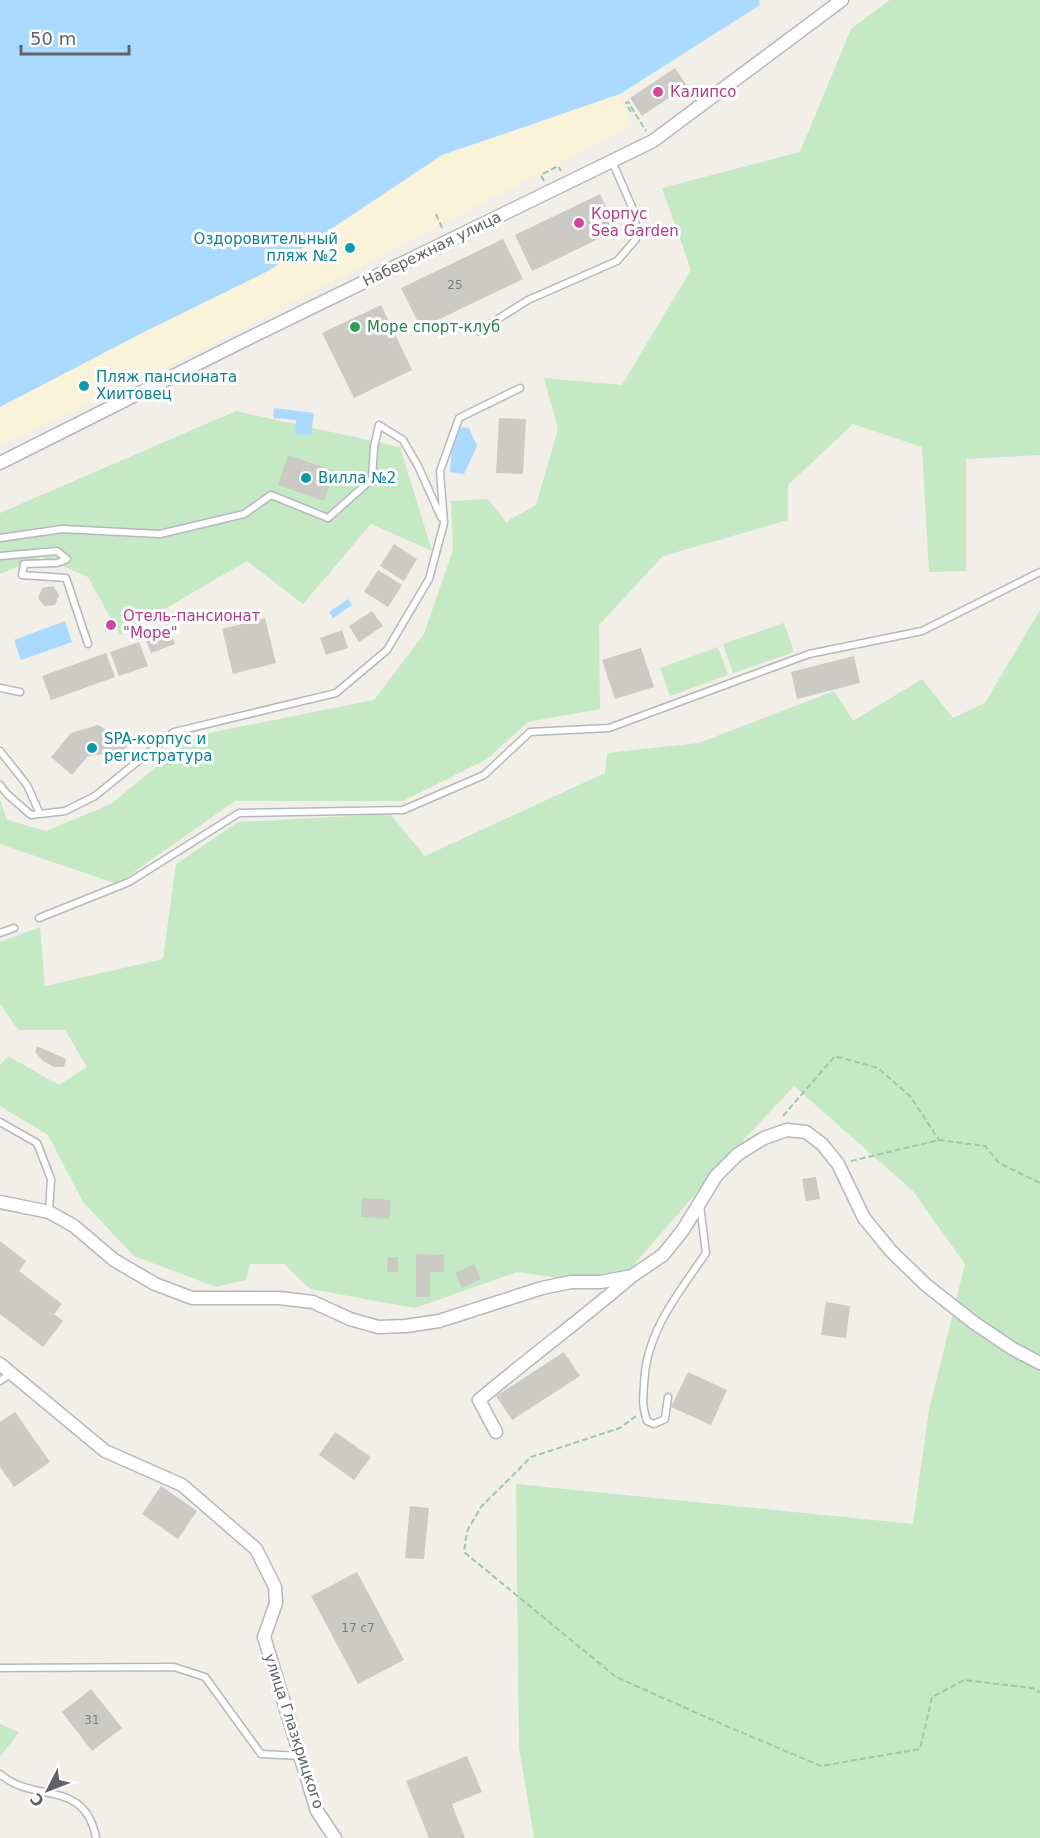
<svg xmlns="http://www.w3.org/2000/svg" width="1040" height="1838" font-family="'DejaVu Sans',sans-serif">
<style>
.green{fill:#c5e8c5}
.sand{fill:#fbf3d9}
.water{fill:#aadaff}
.building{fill:#cccac5}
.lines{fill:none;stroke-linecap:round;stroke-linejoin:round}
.service-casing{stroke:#b5b8bc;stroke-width:9}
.minor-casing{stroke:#b5b8bc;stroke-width:15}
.path{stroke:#9cc7a9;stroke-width:2;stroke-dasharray:6 3;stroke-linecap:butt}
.service{stroke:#fff;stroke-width:6}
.minor{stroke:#fff;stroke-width:12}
.hotel-dot{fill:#d1479c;stroke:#fff;stroke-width:2}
.culture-dot{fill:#0f9aa8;stroke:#fff;stroke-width:2}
.leisure-dot{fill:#2e9e5b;stroke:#fff;stroke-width:2}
.labels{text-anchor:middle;stroke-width:6;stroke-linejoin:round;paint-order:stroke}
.number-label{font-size:12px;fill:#7a7d7f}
.hotel-label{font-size:15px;fill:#b23c85;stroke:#fff;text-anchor:start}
.culture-label{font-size:15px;fill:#0d838f;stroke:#fff;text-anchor:start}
.street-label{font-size:15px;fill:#5f6368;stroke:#fff}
.leisure-label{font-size:15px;fill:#27864d;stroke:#fff;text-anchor:start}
</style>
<rect width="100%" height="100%" fill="#f1efe8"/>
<path class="green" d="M890 0H1040V455L966 459V571L929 572 922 447 853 424 788 485V520L663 556 599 625 600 709 528 722 487 759 403 801H235L117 884 0 844V800L7 820 46 831 111 804 194 736 374 700 424 634 453 550 451 501 488 499 506 522 536 505 558 429 544 378 622 385 691 270 662 188 800 152 851 29Z
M236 411 400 447 432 551 371 524 303 604 247 561 120 635 88 577 42 557 0 574V513Z
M1040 610V1838H534L519 1748 516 1484 913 1524 929 1410 965 1264 913 1191 794 1086 735 1149 615 1286 517 1272 415 1308 310 1289 284 1264H250L246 1280 216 1287 134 1256 83 1202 48 1135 0 1106V1065L8 1056 59 1085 87 1067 65 1030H18L0 1003V942L40 927 45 986 163 959 176 864 238 822 390 814 425 856 605 773 607 753 699 743 834 691 853 721 922 679 953 718 985 703Z
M784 623 794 652 733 673 723 644Z
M718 647 728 675 670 696 660 668Z
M0 1724 19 1732 0 1757Z"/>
<path class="sand" d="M620 94 632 125 160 371 0 445V407L142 333 268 271 442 155Z"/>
<path class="water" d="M0 0H759L760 5 620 94 442 155 268 271 142 333 0 407Z
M274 408 314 413 311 435 295 434 296 420 273 418Z
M462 427 469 428 477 446 464 474 450 472 453 435Z
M348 599 352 605 333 618 329 612Z
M65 621 72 642 21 660 14 640Z"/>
<path class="building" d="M675 68 687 86 642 116 630 98Z
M600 194 617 230 532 271 515 235Z
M503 239 523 279 421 328 401 288Z
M381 305 412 370 354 398 322 333Z
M499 418 526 419 523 474 496 473Z
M288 455 334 471 324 501 278 485Z
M394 544 417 559 404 581 380 566Z
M378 570 402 585 388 607 364 592Z
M53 586 59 595 55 605 44 606 38 598 42 588Z
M372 611 383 626 359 642 349 626Z
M265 618 276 663 233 674 222 629Z
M168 627 175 644 151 653 144 635Z
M342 630 348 648 326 655 320 638Z
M139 642 148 666 119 676 110 652Z
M641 648 654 687 615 699 602 660Z
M106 653 115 677 51 700 42 676Z
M854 656 860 683 797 699 791 672Z
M98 725 129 742 118 762 104 754 88 756 72 775 51 757 71 733Z
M37 1046 66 1059 64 1067H54L43 1061 35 1052Z
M816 1177 820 1199 806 1201 802 1179Z
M362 1198 391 1200 389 1219 361 1217Z
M0 1241 26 1261 19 1271 62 1304 54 1314 63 1321 43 1347 0 1314Z
M416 1254 444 1255V1272H430V1297H416Z
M388 1257H398V1272H387Z
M474 1264 481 1279 462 1288 455 1273Z
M826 1302 850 1306 846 1338 821 1335Z
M564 1352 580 1376 512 1420 496 1396Z
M688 1372 727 1390 711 1425 671 1407Z
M15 1412 50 1462 14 1487 0 1467V1422Z
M335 1432 371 1457 354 1480 319 1455Z
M161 1486 197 1511 178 1539 142 1514Z
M410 1506 429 1508 424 1559 405 1558Z
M357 1572 404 1660 358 1684 311 1596Z
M91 1689 122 1728 92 1751 62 1712Z
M467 1756 482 1792 452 1804 465 1838H429L406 1781Z"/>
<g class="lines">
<defs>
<path id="service" d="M479 331 528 300 617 261 636 239 635 214 612 161
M0 538 62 529 160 534 244 514 271 495 328 518 372 479 374 447 379 425 403 440 418 466 441 517
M0 556 57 551 67 559 57 563 24 564 22 575 66 578 88 644
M0 688 20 692
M0 751 27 785 40 814
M0 785 7 794 31 815 65 811 95 796 174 732 336 693 387 650 429 579 444 523 440 471 459 418 520 388
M39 918 129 882 239 813 403 810 484 775 530 732 609 728 809 654 922 631 1040 572
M0 933 14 928
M0 1122 37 1143 51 1179 49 1212
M0 1381 11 1373
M668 1397 665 1419 654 1424 647 1421C642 1405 643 1400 644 1385 645 1333 678 1294 706 1253L700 1205
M0 1668 174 1667 205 1677 261 1754 301 1756
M0 1774C34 1804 85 1778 96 1838"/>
<path id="minor" d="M0 463 241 342 653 141 842 0
M0 1202 49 1212 74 1226 114 1260 155 1284 192 1298H279L313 1302 350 1319 378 1327 406 1326 439 1321 542 1288 571 1282H601L632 1276 663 1255 683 1230 716 1176 738 1154 764 1138 787 1130 806 1132 822 1144 838 1164 864 1218 891 1251 926 1285 973 1322 1013 1349 1040 1363
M0 1364 105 1451 182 1485 256 1549 275 1587 276 1603 264 1637 317 1811 335 1838
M496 1432 479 1400C529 1358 582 1319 632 1276"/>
</defs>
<use href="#service" class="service-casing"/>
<use href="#minor" class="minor-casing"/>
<path class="path" d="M631 112 626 103 628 102 646 131
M544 181 541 175 558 166 561 171
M436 214 443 230
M783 1116 835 1056 878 1068 910 1096 939 1140
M851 1161 939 1140 985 1146 999 1163 1040 1183
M636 1416 620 1428 531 1457 481 1507 467 1531 464 1552 616 1677 724 1725 821 1766 920 1749 932 1697 964 1680 1032 1688 1040 1692"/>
<use href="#service" class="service"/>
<use href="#minor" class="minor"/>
</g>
<g class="hotel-dot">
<circle cx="658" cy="92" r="6"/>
<circle cx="579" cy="223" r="6"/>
<circle cx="111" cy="625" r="6"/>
</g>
<g class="culture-dot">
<circle cx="350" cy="248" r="6"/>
<circle cx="84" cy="386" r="6"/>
<circle cx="306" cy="478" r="6"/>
<circle cx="92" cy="748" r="6"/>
</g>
<circle class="leisure-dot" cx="355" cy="327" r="6"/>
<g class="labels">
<g class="number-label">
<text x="455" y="289">25</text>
<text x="358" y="1632">17 с7</text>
<text x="92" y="1724">31</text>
</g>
<g class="hotel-label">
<text x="670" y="97">Калипсо</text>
<text x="591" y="219">Корпус<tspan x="591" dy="17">Sea Garden</tspan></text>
<text x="123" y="621">Отель-пансионат<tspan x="123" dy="17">"Море"</tspan></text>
</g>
<g class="culture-label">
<text x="338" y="244" text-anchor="end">Оздоровительный<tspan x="338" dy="17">пляж №2</tspan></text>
<text x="96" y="382">Пляж пансионата<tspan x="96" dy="17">Хиитовец</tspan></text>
<text x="318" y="483">Вилла №2</text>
<text x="104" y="744">SPA-корпус и<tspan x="104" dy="17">регистратура</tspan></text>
</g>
<g class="street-label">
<text transform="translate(432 249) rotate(-26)" y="5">Набережная улица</text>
<text transform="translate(294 1731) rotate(72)" y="5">улица Глазкрицкого</text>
</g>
<g class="leisure-label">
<text x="367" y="332">Море спорт-клуб</text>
</g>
</g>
<g transform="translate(48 1790) rotate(228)" stroke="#ffffff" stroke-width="4.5" paint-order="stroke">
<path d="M0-4.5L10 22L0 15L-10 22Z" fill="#5f6368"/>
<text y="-9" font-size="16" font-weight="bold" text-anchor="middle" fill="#5f6368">С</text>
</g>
<path d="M21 45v9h108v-9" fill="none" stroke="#5f6368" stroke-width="3"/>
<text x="30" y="45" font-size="18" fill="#5f6368" stroke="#ffffff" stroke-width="4.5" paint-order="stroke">50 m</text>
</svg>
